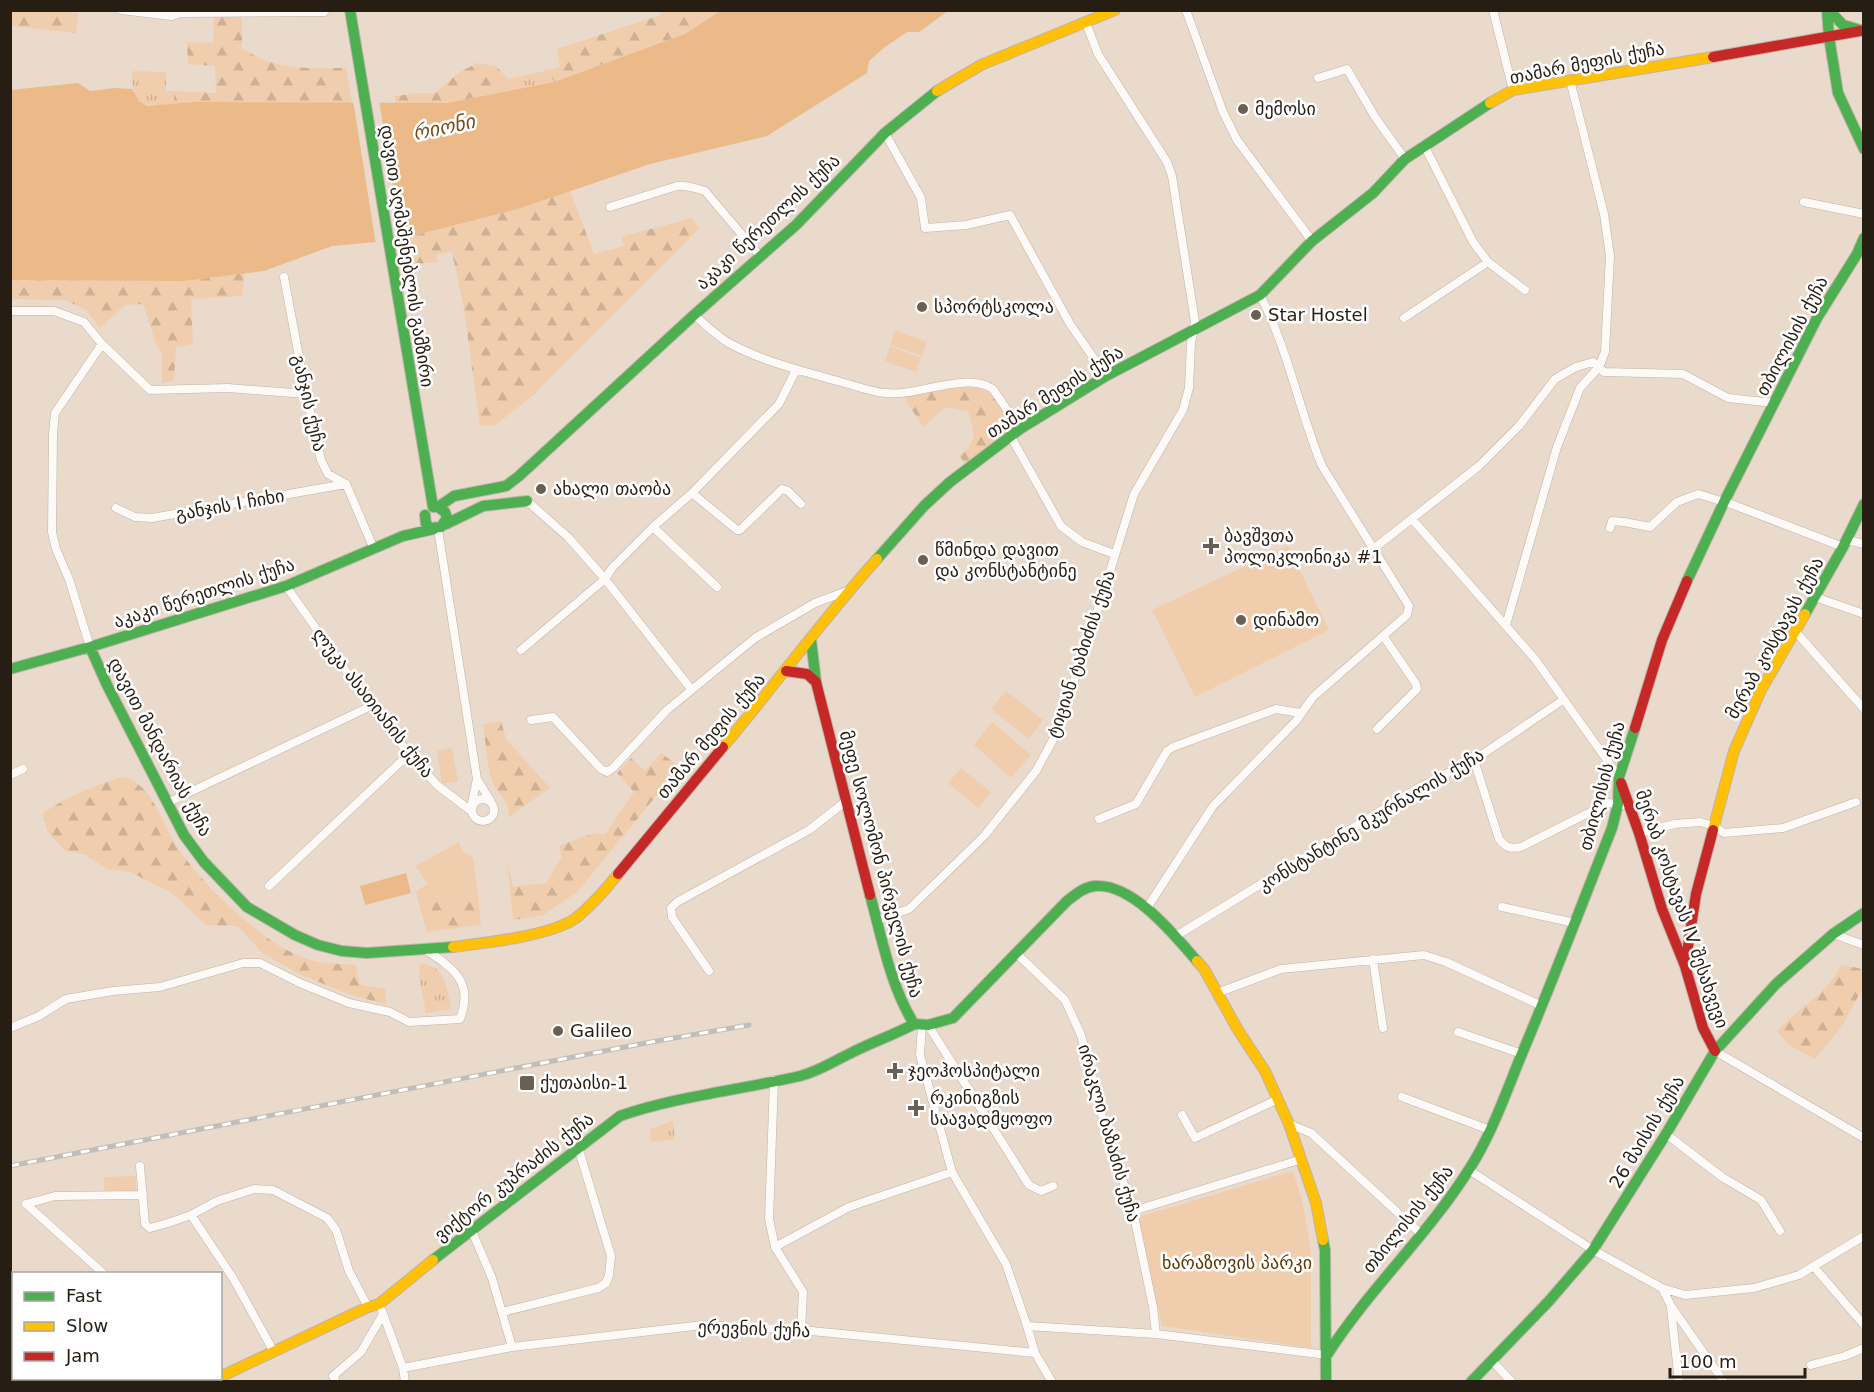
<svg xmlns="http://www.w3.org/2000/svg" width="1874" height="1392" font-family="'DejaVu Sans','Noto Sans Georgian',sans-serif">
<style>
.grass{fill:url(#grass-tufts)}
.forest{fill:url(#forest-firs)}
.park{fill:#f0cead}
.water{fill:#ebba88}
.pier{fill:#e9dacc}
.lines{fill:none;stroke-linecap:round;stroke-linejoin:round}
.street-casing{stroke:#bfb3a8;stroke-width:9}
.fast-casing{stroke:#bfb3a8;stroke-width:12}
.slow-casing{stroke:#bfb3a8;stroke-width:12}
.jam-casing{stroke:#bfb3a8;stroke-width:12}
.street{stroke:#fcf9f7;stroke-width:8}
.fast{stroke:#4caf50;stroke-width:10}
.slow{stroke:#ffc107;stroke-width:10}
.jam{stroke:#c62828;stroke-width:10}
.rail-casing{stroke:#c1beba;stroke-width:5}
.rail{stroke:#fff;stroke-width:3;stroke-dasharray:9;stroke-linecap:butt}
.poi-dot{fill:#6a5f54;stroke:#fff;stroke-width:2}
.labels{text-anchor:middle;stroke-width:5;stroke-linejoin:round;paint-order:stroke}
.street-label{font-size:18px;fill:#261d13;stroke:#fff}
.poi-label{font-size:18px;fill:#261d13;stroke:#fff;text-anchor:start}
.park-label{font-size:18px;fill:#5e3500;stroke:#fff}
.water-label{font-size:20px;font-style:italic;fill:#764c1b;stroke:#fff}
</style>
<defs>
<pattern id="grass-tufts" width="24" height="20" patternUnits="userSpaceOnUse" patternTransform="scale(1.5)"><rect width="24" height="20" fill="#f0cead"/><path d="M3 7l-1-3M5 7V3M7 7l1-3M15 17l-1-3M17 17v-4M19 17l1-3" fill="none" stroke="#ceb094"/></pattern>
<pattern id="forest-firs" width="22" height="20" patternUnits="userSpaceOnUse" patternTransform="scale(1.5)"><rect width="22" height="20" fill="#f0cead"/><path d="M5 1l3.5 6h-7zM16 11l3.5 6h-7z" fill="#ceb094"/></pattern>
</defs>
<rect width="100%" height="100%" fill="#e9dacc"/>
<path class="grass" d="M548 70 554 82 508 91V79Z
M132 71 166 72V91H174V104C142 107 132 108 132 71Z
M421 963C446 967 446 986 451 1006L449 1009 426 1013 419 976Z
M673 1121 675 1139 651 1142 650 1129Z"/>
<path class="forest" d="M58 11 78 13 76 33 11 26V11Z
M660 11H720L685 34 554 82 548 70 560 67 557 49 661 15Z
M214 12H242V48C276 71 307 68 346 68L352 103 194 102 174 104V91L216 93 215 66 188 64 187 42 213 43Z
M477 63 496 66 508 79V91L447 103H395V96L418 93H435L460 72Z
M570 191 594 254 624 246 621 237 692 218 699 229 530 398 495 425 480 426 464 309 452 252 437 254 438 262 415 264 408 239 416 235 518 209Z
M245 273 242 296 191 299 193 344 176 347 174 381 162 383V354L156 344 143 304 125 305 100 328 86 310 65 300 11 299V280L184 281Z
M964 386C997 388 998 404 1013 430L966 464 959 456C979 442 974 433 968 411L946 407 923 427 904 397Z
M501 721 506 739 550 788 509 817C509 799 497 795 492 780 486 762 486 742 483 724Z
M661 753 680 767 577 892 543 915 513 920 507 859 513 887 546 883 562 857 559 846C573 841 591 831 605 834L634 792 617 773 631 758 645 771Z
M122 777C154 783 162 826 179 850 205 887 270 952 315 961 328 964 343 964 356 965L359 983 364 986 385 988 386 1005 343 992 299 974 262 953 238 926 206 925 172 893 130 872 107 869 86 855 64 850 47 831 43 813C66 797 95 785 122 777Z
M478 895 481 925 427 932 419 905Z
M1841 965 1863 969V987L1843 1025 1815 1059 1789 1045 1777 1031C1798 1007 1827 995 1841 965Z"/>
<path class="park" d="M895 330 927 342 922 356 890 345Z
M890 346 921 358 916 372 885 361Z
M1288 546 1329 630 1195 697 1152 610Z
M1006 691 1043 720 1029 739 991 709Z
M992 722 1031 755 1011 778 974 745Z
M452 748 458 781 442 784 437 751Z
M961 768 991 792 978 808 948 783Z
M459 842 462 851 473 858 478 895 419 905 416 892 427 884 416 866Z
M1293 1171 1302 1200 1311 1250V1348L1162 1326 1138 1217Z
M136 1176V1191L104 1192V1177Z"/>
<path class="water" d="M720 11H948L919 32H907L885 47 869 61 867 73 767 136 650 164 518 209 416 235 408 239 332 246 264 271 184 281 11 280 10 90 78 83 90 91 115 88 132 89 139 101 147 106 194 102 447 103 554 82 685 34Z
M406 873 411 893 365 905 360 886Z"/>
<path class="pier" d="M353 100H379L402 242 376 245Z"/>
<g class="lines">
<defs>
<path id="street" d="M121 10 172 16 180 13 324 12
M1186 10 1223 112 1237 140 1312 241
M1493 10 1513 90
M1318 78 1347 69 1375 117 1405 159
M885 133 921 198 925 228 966 225 1010 215 1070 324 1106 376
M1424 145 1473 242 1488 262 1525 290
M1804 202 1864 214
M610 207 677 186C687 185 695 188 705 191L760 256
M284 277 306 394 321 460 328 474 346 484 374 549
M10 311H54L84 322 102 344 150 390 228 388 306 394
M694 315C705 324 717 336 729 343 761 361 806 372 841 382 856 386 871 392 886 393 917 397 966 371 993 389L1020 429
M1404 318 1488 262
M1011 437 1061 526 1082 542 1114 554
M692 493 737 530H740L782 489 788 491 801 504
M527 501 568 537 605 579 691 689
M116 508 135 517 152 518 346 484
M1412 519 1535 659 1619 777
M653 527 717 587
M1610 528 1612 521 1624 522 1650 527 1677 502 1698 494 1731 504 1843 547
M438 529 477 779 471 807
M1847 540 1864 544
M1372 550 1479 466 1519 426 1555 379 1576 367 1593 362 1604 372 1683 374 1728 398 1774 403
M286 586 371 706 409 754 437 785 471 811
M1815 597 1864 614
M1506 625 1557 447 1580 388 1599 367 1605 352 1610 256 1604 214 1570 80
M1795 631 1864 709
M90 647 69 579 56 549 52 532 53 434 55 413 102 344
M521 650 605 579 612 568 653 527 692 493 779 404 796 370
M531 720 553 717 601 769 607 772 613 768 667 710 755 638 815 603 847 591
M1377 729 1417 689 1416 684 1384 637
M1474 760 1499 839C1506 848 1511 849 1521 847L1608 803 1622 805
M10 775 23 769
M477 779 490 800
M472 810a11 11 0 1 1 22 0a11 11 0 1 1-22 0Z
M167 803 371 706
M1099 819 1136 804 1167 751 1173 747 1276 709 1300 713
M1639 833 1675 824 1700 822 1714 826 1724 833 1783 828 1856 802
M269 886 409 754
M1502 907 1575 923
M1147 908 1213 806 1296 721 1313 697 1407 615 1409 606 1322 466C1299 410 1288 349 1260 295
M877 920 909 909 984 836 1036 771 1055 736 1062 717 1102 597 1134 494 1183 410 1189 388 1191 343 1195 322 1172 176 1167 162 1098 54 1086 23
M1833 934 1864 945
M1176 936 1418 788 1474 760 1563 700
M1017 954 1065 1000 1081 1035 1106 1131 1133 1211 1153 1307 1156 1334
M1373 959 1383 1028
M709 971 672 917 671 908 677 902 809 830 845 802
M1217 993 1281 969 1424 955 1446 962 1542 1006
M922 1025 920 1055 952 1172 1006 1264 1027 1326 1035 1353 1052 1382
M928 1025 1029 1185 1041 1191 1053 1186
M10 1028 39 1016 66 999 113 991 160 987 243 963H260L300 983 349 1003 390 1012 409 1022 460 1019C474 982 454 969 426 950
M1458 1032 1522 1054
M1715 1051 1864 1138
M774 1080 769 1219 775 1247
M1402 1097 1490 1130
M1182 1115 1195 1138 1278 1099
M1289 1124 1311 1133 1420 1233
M1666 1134 1722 1177 1761 1200 1780 1231
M140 1166 145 1224 150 1228 168 1223 191 1215 217 1201 254 1189 273 1190 327 1218 336 1230 349 1271 368 1307
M1469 1170 1593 1250 1662 1288 1671 1306 1724 1382
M26 1204 55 1196 143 1195
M26 1204 104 1274
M1133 1211 1302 1159
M191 1215 233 1278 274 1352
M471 1229 492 1278 512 1347
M1814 1267 1864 1325
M1662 1288 1685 1295 1754 1288 1799 1275 1864 1236
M1671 1308 1679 1382
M382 1311 403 1368 405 1382
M503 1312 598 1288 606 1283 609 1275 611 1256 578 1147
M10 1318 14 1320
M1027 1326 1156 1334 1327 1355
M801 1330 803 1292 775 1247 849 1207 952 1172
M1492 1361 1512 1382
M1811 1365 1845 1356 1864 1348
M403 1368 512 1347 703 1325 801 1330 1035 1353
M102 1378 105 1382
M336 1382 333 1376 361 1352 383 1314"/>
<path id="fast" d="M350 10 433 507
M1827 10 1829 37 1838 93 1864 149
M1829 10 1843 25 1864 31
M433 507H438L454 496 506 486 519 476 694 315 796 225 885 133 937 91
M425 515 426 524 430 528 441 527 447 518 445 512 438 507
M446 524 483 506 527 501
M877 559 924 506 950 482 1020 429 1106 376 1260 295 1312 241 1373 193 1405 159 1490 103
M1687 581 1724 502 1817 318 1857 254 1864 238
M1805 614 1843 547 1864 504
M811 640 816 682
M90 647 107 685 184 835 204 862 247 907 295 935 318 945 342 951 367 953 453 947
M10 669 90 647 286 586 403 536 434 529
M870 895C882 938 890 985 914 1024L928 1025 953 1018 1067 901C1076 894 1084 887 1095 886 1133 883 1175 936 1197 961
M1323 1240 1325 1250 1326 1382
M433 1260 620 1116C678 1096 740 1090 800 1076 819 1071 834 1061 851 1053 872 1042 894 1035 914 1024
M1327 1355C1369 1289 1427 1236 1468 1171 1491 1136 1505 1095 1521 1056 1553 980 1582 904 1612 828L1618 804 1619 777 1635 728
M1471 1382 1549 1301 1593 1250 1666 1134 1715 1051 1776 984 1833 934 1864 913"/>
<path id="slow" d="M937 91 981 65 1115 10
M1490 103 1513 90 1713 57
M723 747C775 685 823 619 877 559
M1713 830 1734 751 1761 690 1805 614
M453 947C484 943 551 936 576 918 591 906 606 889 618 874
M1197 961 1204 969 1238 1030 1265 1071 1289 1124 1316 1203 1323 1240
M220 1377 368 1307 379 1304 433 1260"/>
<path id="jam" d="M1713 57 1860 31
M786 671 807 674 816 682 870 895
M1635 728 1662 640 1687 581
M1621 783 1639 833 1662 909 1685 966 1703 1028 1715 1051
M618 874 723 747
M1685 966 1696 894 1713 830"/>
</defs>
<use href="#street" class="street-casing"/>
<use href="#fast" class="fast-casing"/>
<use href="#slow" class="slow-casing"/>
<use href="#jam" class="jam-casing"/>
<use href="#street" class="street"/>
<use href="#fast" class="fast"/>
<use href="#slow" class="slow"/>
<use href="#jam" class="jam"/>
<defs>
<path id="rail" d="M10 1166 651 1042 749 1025"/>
</defs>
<use href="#rail" class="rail-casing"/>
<use href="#rail" class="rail"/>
</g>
<g class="poi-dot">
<circle cx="1243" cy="109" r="6"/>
<circle cx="922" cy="307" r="6"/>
<circle cx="1256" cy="315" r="6"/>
<circle cx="541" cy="489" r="6"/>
<path d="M1208 537h6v6h6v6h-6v6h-6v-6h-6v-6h6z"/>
<circle cx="923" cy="560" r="6"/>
<circle cx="1241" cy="620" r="6"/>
<circle cx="558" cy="1031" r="6"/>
<path d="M892 1062h6v6h6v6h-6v6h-6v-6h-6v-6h6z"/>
<rect x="519" y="1075" width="16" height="16" rx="3"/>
<path d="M913 1099h6v6h6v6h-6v6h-6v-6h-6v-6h6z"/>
</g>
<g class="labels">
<g class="street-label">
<text transform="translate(1587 63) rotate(-11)" y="6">თამარ მეფის ქუჩა</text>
<text transform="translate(768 222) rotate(-43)" y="6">აკაკი წერეთლის ქუჩა</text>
<text transform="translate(407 256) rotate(81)" y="6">დავით აღმაშენებლის გამზირი</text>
<text transform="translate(1792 336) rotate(-62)" y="6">თბილისის ქუჩა</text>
<text transform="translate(1055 392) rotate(-32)" y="6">თამარ მეფის ქუჩა</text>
<text transform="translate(309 403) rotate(77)" y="6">განჯის ქუჩა</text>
<text transform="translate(230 505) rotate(-10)" y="6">განჯის I ჩიხი</text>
<text transform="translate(204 593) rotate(-18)" y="6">აკაკი წერეთლის ქუჩა</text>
<text transform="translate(1775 638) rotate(-61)" y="6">მერაბ კოსტავას ქუჩა</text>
<text transform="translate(1081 654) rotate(-71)" y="6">ტიციან ტაბიძის ქუჩა</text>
<text transform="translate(373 703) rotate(52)" y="6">ლუკა ასათიანის ქუჩა</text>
<text transform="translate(711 736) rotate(-50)" y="6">თამარ მეფის ქუჩა</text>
<text transform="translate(160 747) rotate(62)" y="6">დავით მანდარიას ქუჩა</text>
<text transform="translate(1602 786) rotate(-75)" y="6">თბილისის ქუჩა</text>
<text transform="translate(1371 820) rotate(-31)" y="6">კონსტანტინე მკურნალის ქუჩა</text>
<text transform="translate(881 864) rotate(75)" y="6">მეფე სოლომონ პირველის ქუჩა</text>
<text transform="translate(1682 909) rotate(71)" y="6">მერაბ კოსტავას IV შესახვევი</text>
<text transform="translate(1647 1132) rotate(-59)" y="6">26 მაისის ქუჩა</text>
<text transform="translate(1109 1133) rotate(74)" y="6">ირაკლი ბაზაძის ქუჩა</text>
<text transform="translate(514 1177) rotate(-38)" y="6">ვიქტორ კუპრაძის ქუჩა</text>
<text transform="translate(1408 1219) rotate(-51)" y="6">თბილისის ქუჩა</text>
<text transform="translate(754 1329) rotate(2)" y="6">ერევნის ქუჩა</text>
</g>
<g class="poi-label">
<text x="1255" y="115">მემოსი</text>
<text x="934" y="313">სპორტსკოლა</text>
<text x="1268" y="321">Star Hostel</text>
<text x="553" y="495">ახალი თაობა</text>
<text x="1224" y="542">ბავშვთა<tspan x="1224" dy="21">პოლიკლინიკა #1</tspan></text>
<text x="935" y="556">წმინდა დავით<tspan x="935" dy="21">და კონსტანტინე</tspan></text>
<text x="1253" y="626">დინამო</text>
<text x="570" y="1037">Galileo</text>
<text x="908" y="1077">ჯეოჰოსპიტალი</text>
<text x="540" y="1089">ქუთაისი-1</text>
<text x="930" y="1104">რკინიგზის<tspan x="930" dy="21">საავადმყოფო</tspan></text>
</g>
<g class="park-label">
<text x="1237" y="1269">ხარაზოვის პარკი</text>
</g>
<g class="water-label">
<text transform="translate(444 127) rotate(-12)" y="7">რიონი</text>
</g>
</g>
<rect width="1874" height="1392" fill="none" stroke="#261d13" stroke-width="24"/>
<rect x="12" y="1272" width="210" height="108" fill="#ffffff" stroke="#a8a5a1" stroke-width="1.5"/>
<rect x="24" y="1292" width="30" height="9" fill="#4caf50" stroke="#a8a5a1" stroke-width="1.5"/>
<text x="66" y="1302" font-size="18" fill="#261d13">Fast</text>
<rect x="24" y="1322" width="30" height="9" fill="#ffc107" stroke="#a8a5a1" stroke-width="1.5"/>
<text x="66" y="1332" font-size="18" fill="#261d13">Slow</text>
<rect x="24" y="1352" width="30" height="9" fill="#c62828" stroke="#a8a5a1" stroke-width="1.5"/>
<text x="66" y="1362" font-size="18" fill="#261d13">Jam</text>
<path d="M1670 1368v9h135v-9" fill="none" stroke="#261d13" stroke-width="3"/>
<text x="1679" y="1368" font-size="18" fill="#261d13" stroke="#ffffff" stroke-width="4.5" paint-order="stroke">100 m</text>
</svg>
